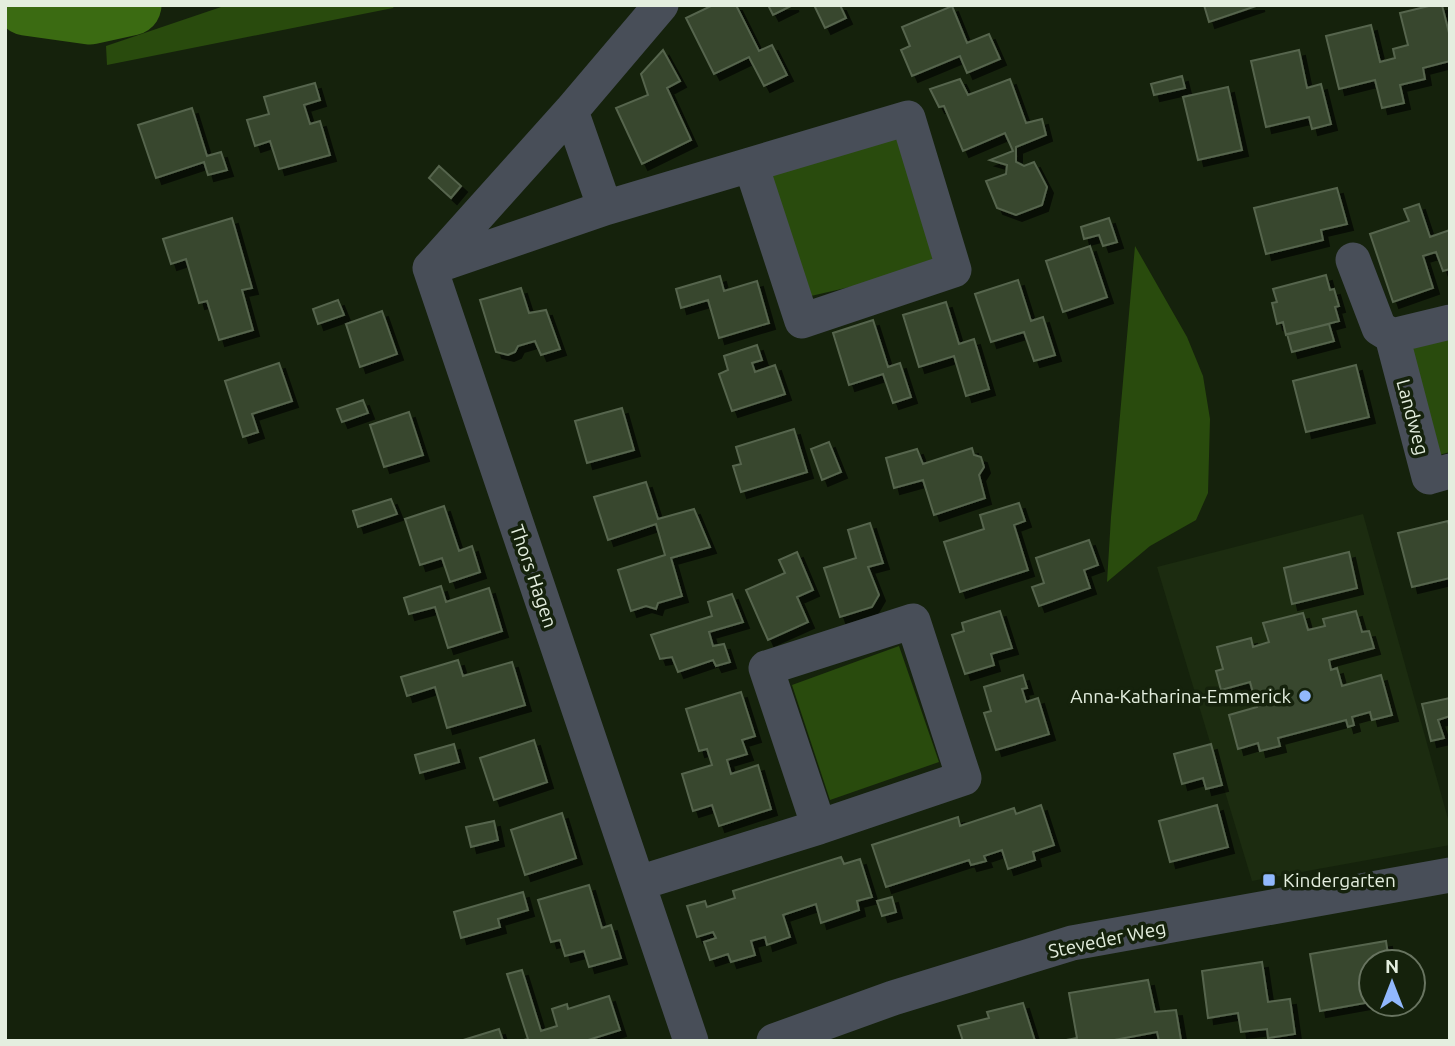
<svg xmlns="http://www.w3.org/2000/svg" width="1455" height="1046" font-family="Ubuntu,sans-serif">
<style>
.built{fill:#1c2c10}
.green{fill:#294b0d}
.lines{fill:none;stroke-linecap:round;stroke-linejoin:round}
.river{stroke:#3b6b12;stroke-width:61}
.building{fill:#37462e;stroke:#56654d;stroke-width:2;filter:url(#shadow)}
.minor{stroke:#484e58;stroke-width:35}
.poi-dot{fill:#91b8fd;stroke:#15220c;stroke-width:2.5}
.labels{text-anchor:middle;stroke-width:7;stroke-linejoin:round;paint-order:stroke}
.street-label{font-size:19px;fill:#e4eedf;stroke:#15220c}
.poi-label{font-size:19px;fill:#e4eedf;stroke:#15220c;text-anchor:end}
</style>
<defs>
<filter id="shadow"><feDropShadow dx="6" dy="6" stdDeviation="0" flood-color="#0009"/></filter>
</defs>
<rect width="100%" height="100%" fill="#15220c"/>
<path class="built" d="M1363 514 1450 826V845L1252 881 1157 567Z"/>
<path class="green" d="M227 5H395L393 8 107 65 106 46Z
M897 135 936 267 811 296 769 172Z
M1135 246 1187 337 1203 376 1210 419 1208 493 1196 520 1150 546 1107 582 1111 517Z
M1450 339V452L1439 455 1409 349Z
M899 646 939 762 830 800 792 685Z"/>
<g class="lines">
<path class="river" d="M26 5 90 14 131 5"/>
</g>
<path class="building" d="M713 5H736L759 51 772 45 787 75 764 86 749 57 714 74 686 18Z
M768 5H793L773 15Z
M814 5H840L846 18 825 28Z
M1204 5H1259L1209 22Z
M1433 5H1442L1450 37V61L1423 68 1425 79 1400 85 1404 103 1382 108 1375 80 1339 89 1326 36 1371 25 1380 62 1395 58 1393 49 1408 45 1400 13Z
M952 6 967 43 989 34 1000 59 967 73 960 56 912 76 901 50 910 46 902 27Z
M663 50 680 81 667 88 691 140 642 164 616 108 648 95 641 74Z
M1299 50 1307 88 1321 84 1331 124 1312 129 1309 117 1266 127 1251 61Z
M1182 76 1185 88 1154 95 1151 84Z
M960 79 968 95 1010 79 1026 123 1042 119 1046 135 1016 147V162L1024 166 1034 162 1047 187 1042 205 1016 215 997 208 986 181 1006 174 1007 165 990 160 1013 151 1005 133 963 151 944 106 939 107 930 89Z
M315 83 320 100 304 105 310 124 320 121 330 155 279 169 270 141 255 146 247 120 269 114 264 97Z
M1228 87 1242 150 1198 160 1183 97Z
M192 108 207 156 221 152 227 170 208 175 204 162 156 178 138 125Z
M439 166 461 186 451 198 429 178Z
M1337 188 1347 224 1321 230 1323 240 1266 254 1254 208Z
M1419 204 1430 237 1450 230V269L1443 271 1436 252 1423 256 1433 288 1393 302 1370 234 1409 221 1404 209Z
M232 218 252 288 242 290 253 330 219 340 207 301 199 303 186 259 171 264 163 239Z
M1109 218 1117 242 1103 246 1099 235 1084 239 1081 227Z
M1090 246 1107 297 1063 312 1046 261Z
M1326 275 1330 290 1334 289 1339 306 1335 307 1339 321 1286 335 1283 322 1277 324 1272 303 1277 302 1273 289Z
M720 276 724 291 757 281 769 323 719 338 708 300 681 308 676 289Z
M1018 280 1031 321 1043 317 1055 355 1034 361 1024 332 991 342 975 294Z
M521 288 529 313 546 310 560 349 541 355 535 341 518 346 515 352 508 355 496 352 480 300Z
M338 300 344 315 318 324 313 309Z
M946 302 959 344 974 339 989 389 966 396 954 356 919 367 903 315Z
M382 311 397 354 360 367 346 324Z
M873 320 888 367 900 363 911 397 893 403 883 374 849 385 833 333Z
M1329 324 1334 341 1292 352 1287 334Z
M757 345 762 360 752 363 755 372 775 365 785 394 732 411 719 374 728 370 724 356Z
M279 363 292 401 252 414 258 432 243 437 225 381Z
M1356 365 1369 417 1306 432 1293 381Z
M363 400 368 413 342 422 337 409Z
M622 408 634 450 587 463 575 421Z
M409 412 423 455 384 467 370 425Z
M794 429 807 472 741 492 733 466 741 464 736 447Z
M829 442 841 472 822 480 811 449Z
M972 448 974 455 981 457 984 467 979 475 985 498 934 515 923 480 894 488 886 458 917 449 923 464Z
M646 482 658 519 694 509 710 547 671 558 682 596 658 603 656 609 646 606 631 611 618 570 665 555 656 524 608 540 594 497Z
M391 499 397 514 358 527 353 511Z
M1019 503 1025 521 1014 525 1028 570 960 592 944 542 984 529 980 515Z
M444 506 459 551 472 546 480 572 450 582 442 558 420 565 405 519Z
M1448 521 1450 529V578L1412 587 1398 533Z
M870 523 883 563 868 567 879 595 872 607 840 617 824 568 856 558 848 530Z
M1089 540 1098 565 1084 570 1090 588 1039 606 1032 587 1044 583 1036 558Z
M797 552 813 590 797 597 808 622 768 640 746 590 785 573 779 560Z
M1349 552 1357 588 1292 604 1284 568Z
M441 586 446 602 489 588 502 631 448 648 435 607 409 614 404 598Z
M732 594 743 622 709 632 713 646 724 644 730 662 716 666 713 660 678 672 672 657 660 659 651 635 712 616 708 602Z
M1000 611 1012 648 991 654 994 665 965 674 952 635 964 631 962 623Z
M1356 611 1362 632 1369 631 1374 648 1329 660 1331 670 1337 668 1342 686 1381 675 1392 715 1372 720 1370 712 1352 717 1354 725 1348 727 1346 720 1278 738 1280 746 1260 751 1258 743 1238 749 1229 715 1257 707 1250 682 1221 690 1216 671 1223 669 1217 647 1251 638 1253 647 1269 642 1263 623 1303 613 1308 630 1325 626 1323 619Z
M458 660 463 676 512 662 525 705 447 728 435 687 407 696 401 677Z
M1023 675 1027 688 1022 689 1026 702 1038 698 1049 734 996 750 984 713 991 711 984 687Z
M741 692 755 736 742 740 747 754 727 760 731 774 758 765 771 809 719 826 712 805 693 811 682 774 712 765 707 749 699 751 686 709Z
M1450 698V716L1438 720 1444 738 1431 741 1422 704Z
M534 740 547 782 494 800 480 758Z
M454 744 459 762 420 773 415 755Z
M1211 744 1222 785 1206 789 1203 778 1182 784 1174 754Z
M1041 805 1054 845 1033 852 1035 860 1008 869 1002 850 984 856 986 861 971 865 969 860 886 887 872 845 958 817 960 826 1014 808 1016 814Z
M1217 805 1228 847 1170 862 1159 821Z
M562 813 576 858 525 875 511 830Z
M494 821 498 840 471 847 466 827Z
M841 857 844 864 860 859 872 897 857 901 859 910 821 923 816 904 783 915 790 937 767 945 765 937 751 941 755 955 731 962 728 954 710 960 704 942 716 938 713 932 697 937 687 906 705 901 707 907 735 898 733 891Z
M589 885 602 928 611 925 621 958 589 967 584 951 565 956 560 940 551 942 538 900Z
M523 892 528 910 498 919 500 927 461 938 454 912Z
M892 897 896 912 882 916 877 901Z
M1386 941 1389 962H1371V1002L1320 1011 1310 954Z
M1262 962 1268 1002 1290 999 1295 1034 1268 1038 1267 1029 1241 1032 1238 1013 1208 1018 1202 971Z
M522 970 541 1031 557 1026 552 1009 567 1004 568 1009 609 996 620 1030 585 1041H520L528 1039 507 974Z
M1148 980 1155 1012 1176 1010 1181 1040 1159 1041 1157 1032 1109 1041H1061L1077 1038 1069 993Z
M1023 1003 1035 1041H963L958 1026 989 1018 987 1012Z
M499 1029 503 1041H460Z"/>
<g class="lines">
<path class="minor" d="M571 111 605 208
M1353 260 1379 328 1392 336
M432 266 571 111 661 5
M430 268 605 208 908 118 954 270 802 321 751 165
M430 268 691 1041
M1450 322 1392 336 1429 477 1450 471
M639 883 819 827 964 778 913 621 766 668 819 827
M774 1041 893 998 1072 943 1450 875"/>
</g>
<g class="poi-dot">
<circle cx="1305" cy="696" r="7"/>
<rect x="1262" y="873" width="14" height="14" rx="3.5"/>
</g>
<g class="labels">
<g class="street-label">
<text transform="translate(1413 417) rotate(75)" y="7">Landweg</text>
<text transform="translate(534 576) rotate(71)" y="7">Thors Hagen</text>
<text transform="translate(1107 939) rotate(-12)" y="7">Steveder Weg</text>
</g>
<g class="poi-label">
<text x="1291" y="703">Anna-Katharina-Emmerick</text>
<text x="1283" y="887" text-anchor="start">Kindergarten</text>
</g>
</g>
<rect width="1455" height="1046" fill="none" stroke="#e4eedf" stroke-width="14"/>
<g transform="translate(1392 983)"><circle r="33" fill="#15220c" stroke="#687460" stroke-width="2"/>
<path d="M0-5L12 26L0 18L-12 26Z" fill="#91b8fd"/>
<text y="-10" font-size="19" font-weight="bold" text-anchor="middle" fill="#e4eedf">N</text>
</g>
</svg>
